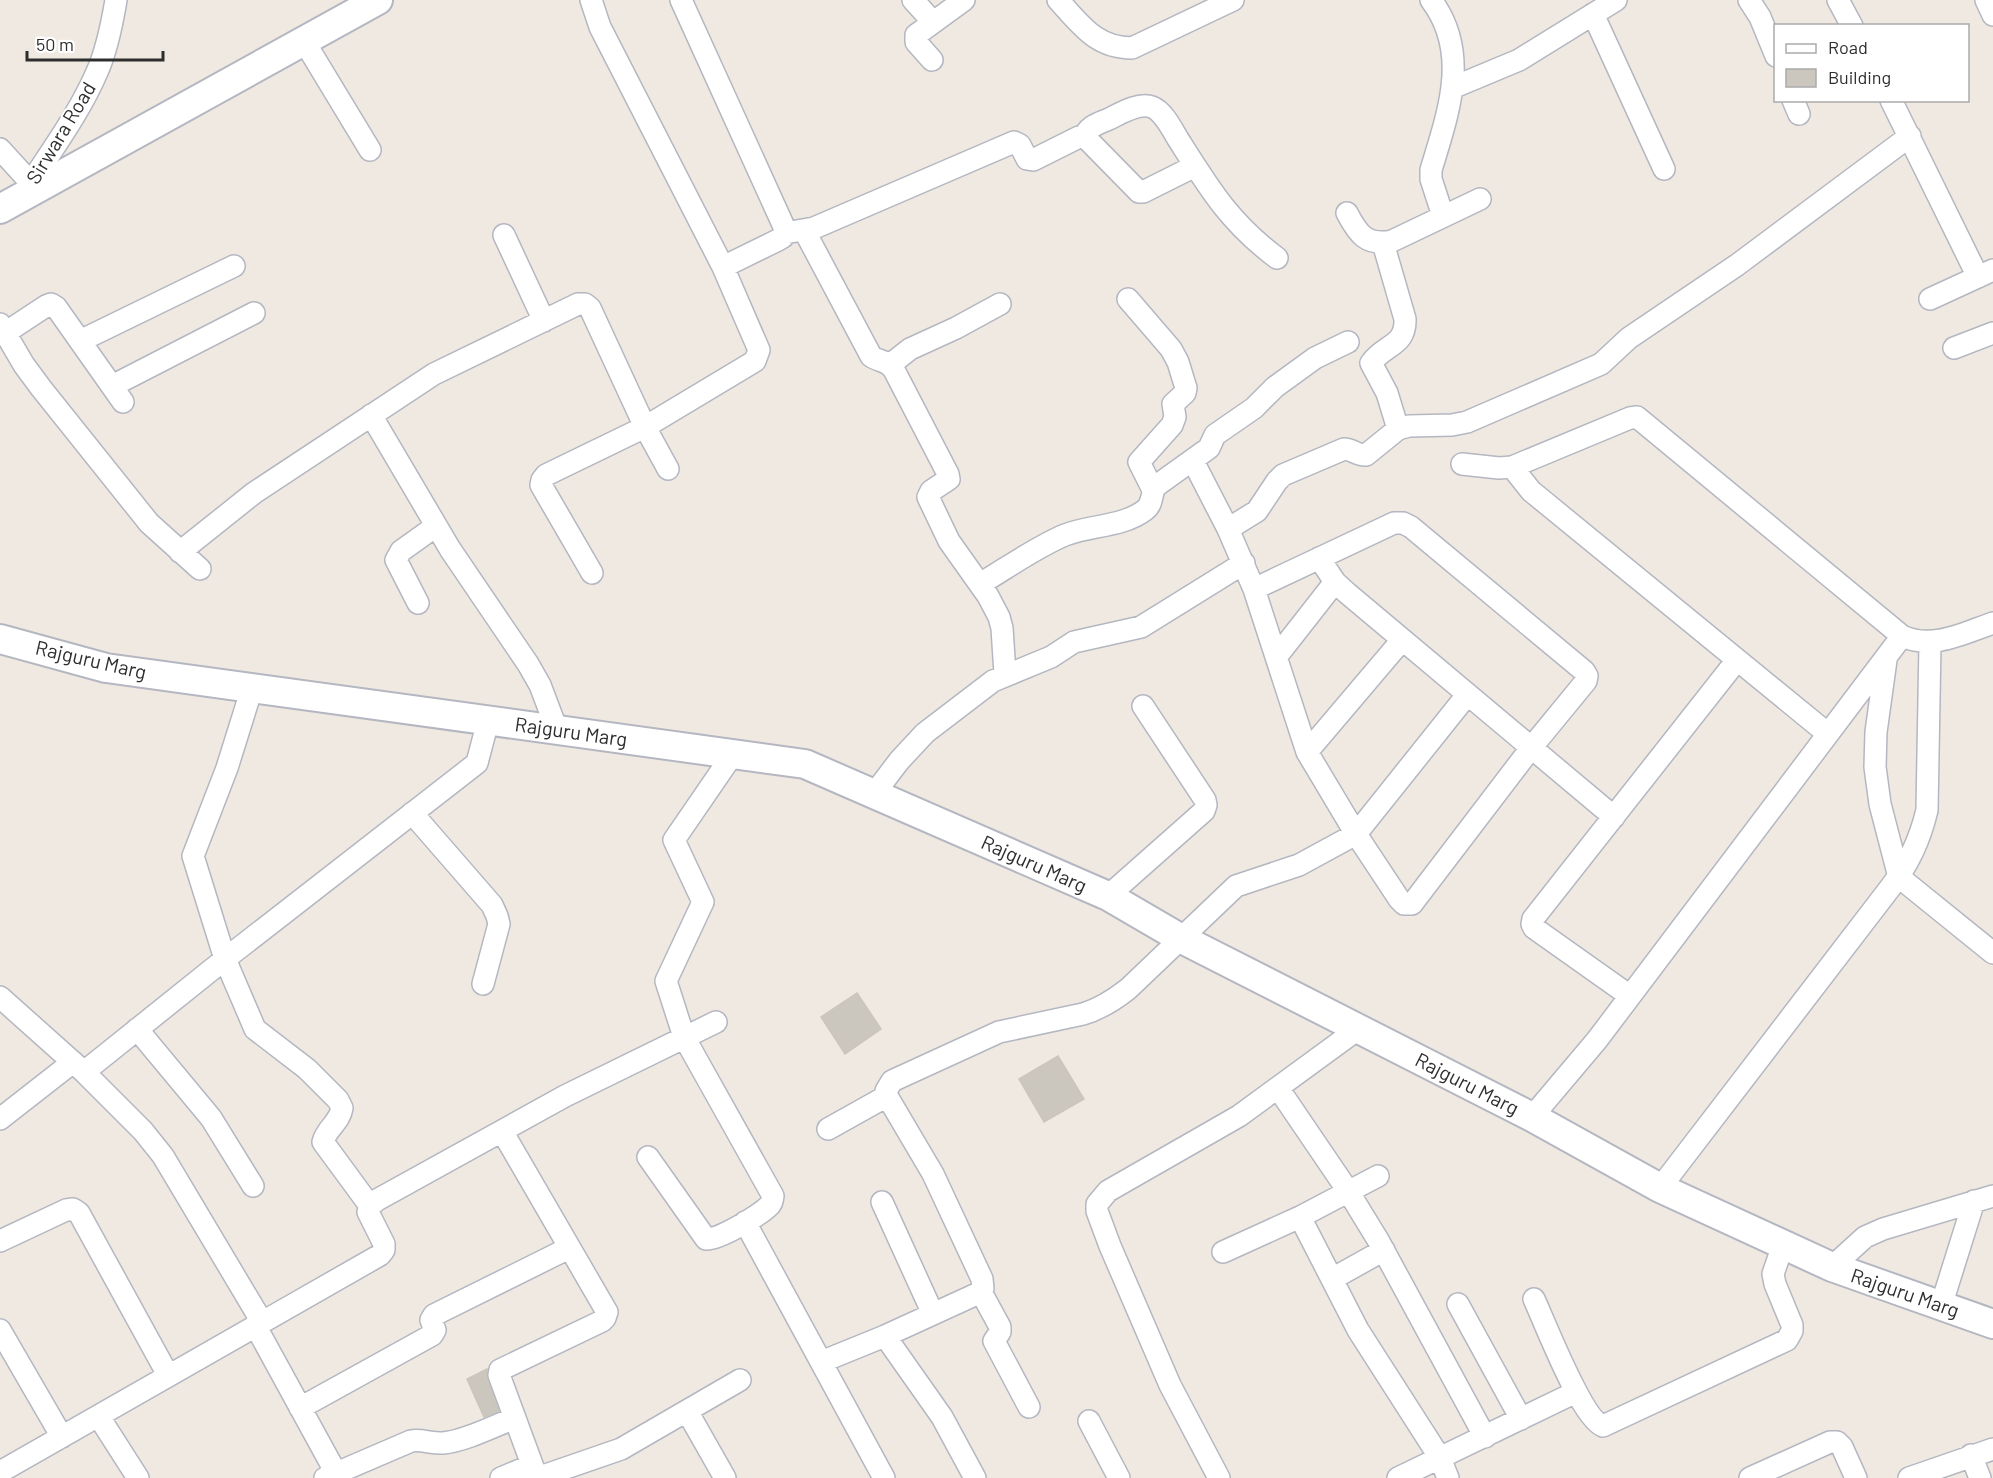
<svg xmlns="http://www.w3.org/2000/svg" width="1993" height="1478" font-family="Barlow,sans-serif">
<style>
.building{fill:#cbc7bf;stroke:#cbc5ba;stroke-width:1.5}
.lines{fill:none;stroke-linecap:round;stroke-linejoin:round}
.street-casing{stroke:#b4b7c1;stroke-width:24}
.secondary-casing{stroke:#b4b7c1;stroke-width:32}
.street{stroke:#fff;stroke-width:21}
.secondary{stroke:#fff;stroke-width:28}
.labels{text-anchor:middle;stroke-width:4.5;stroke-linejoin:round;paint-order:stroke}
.street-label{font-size:20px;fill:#2e2e2e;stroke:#fff}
</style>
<rect width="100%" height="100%" fill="#efe9e1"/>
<path class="building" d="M857 993 881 1029 845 1054 821 1017Z
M1058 1056 1084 1099 1044 1122 1019 1079Z
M487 1369V1379L499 1411 484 1417 467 1379Z"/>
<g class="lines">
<defs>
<path id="street" d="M591 0 600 27 723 267 759 350 755 361 645 427 546 475 542 480 541 485 592 573
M681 0 785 229 783 237 778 240 723 267
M913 0 933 22
M1058 0C1081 25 1096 48 1132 48L1233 0
M1431 0C1471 53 1448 113 1431 170V179L1443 216
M1749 0 1760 17 1776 56
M1838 0 1852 26
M1986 0 1993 15
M1593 14 1664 169
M304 41 370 150
M932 60 916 42V35L964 0
M1452 88 1519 60 1616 0
M1793 100 1799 114
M1891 100 1978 277
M1085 137C1087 126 1100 123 1109 119 1121 113 1139 102 1152 107 1163 111 1172 129 1178 139 1209 188 1229 222 1277 258
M0 149 31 183
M23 195C48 155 78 116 97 72 107 50 112 24 116 0
M1347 213C1358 234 1366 246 1392 241L1480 199
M804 230 871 356C879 362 888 360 894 370L948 474 949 479 931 491 928 497 949 541 988 596 999 617 1002 628 1005 674
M785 233 814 228 1014 142 1020 145 1027 159 1033 160 1079 137H1085L1139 192H1143L1195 166
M504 235 544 321
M1383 243 1405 319C1406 346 1385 344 1371 363L1387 393 1398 429
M1128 299 1171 349 1178 362 1186 388 1185 393 1173 404 1175 417 1172 425 1139 462 1153 490
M1930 299 1993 270
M0 324 24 365 41 388 149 523 200 569
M5 333 46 306 51 304 56 307 123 402
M80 341 234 266
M1954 348 1993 333
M891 364 910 349 956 328 1000 304
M112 386 254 313
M371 415 450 549 528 664 540 685 557 730
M1193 461 1228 529 1254 589 1307 752 1356 834 1399 899 1404 904H1412L1531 748 1586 681 1587 676 1584 671 1411 527 1403 523H1394L1254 589
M1462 464 1499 468 1512 467 1630 418 1637 417 1902 636C1932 650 1964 633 1993 623
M1512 467 1531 491 1828 734
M1228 529 1257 511 1277 481 1283 475 1344 449C1352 449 1358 456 1366 455L1398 429 1409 426 1452 425 1467 422 1601 364 1629 338 1737 265 1910 136
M180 552 254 493 434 374 578 304H585L590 308 645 427 668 469
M1319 558 1335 582 1347 593 1614 817
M980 584C1007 568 1036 547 1065 535 1090 525 1123 527 1145 510 1154 503 1150 494 1156 486L1209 448 1215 435 1254 408 1275 387 1315 358 1348 342
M418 603 396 560 401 551 436 526
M1277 656 1335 582
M1886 660 1876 732 1875 767 1880 804 1899 877 1993 953
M252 688 227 768 193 856 225 959 255 1029 307 1069 338 1100 342 1108C340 1122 326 1129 323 1142L370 1206
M1307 752 1402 640
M874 794 899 761 925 733 993 681 1051 657 1074 642 1141 627 1244 563
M412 813 492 905 497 916 499 924 483 984
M1108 896 1204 811 1206 805 1205 800 1143 706
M1630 996 1534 928 1532 924 1533 919 1737 660
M0 997 84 1072 225 959 477 763 488 721
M137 1029 211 1118 253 1186
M84 1072 143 1131 163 1156 262 1322
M1278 1088 1348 1191 1378 1240 1485 1437
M1532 1117 1597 1040 1902 636
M0 1119 73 1062
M828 1129 887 1096
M502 1131 607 1312 605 1318 602 1321 500 1370 499 1375 537 1478
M648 1157 706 1239C719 1240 760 1215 770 1205 773 1201 772 1201 773 1196L684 1037 666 981 703 902 674 840 733 754
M1660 1188 1890 888C1909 864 1920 840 1927 810L1930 643
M882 1202 933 1314
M1300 1217 1358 1330 1440 1458 1448 1478
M745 1222 884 1478
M0 1241 66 1210 73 1209 79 1213 168 1375
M1223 1252 1300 1217 1378 1176
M1832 1267 1865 1237 1883 1229 1993 1196
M1332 1279 1384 1250
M981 1292 1000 1327V1332L994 1341 1029 1407
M1534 1299C1545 1323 1582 1419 1603 1426L1787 1340 1792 1331V1325L1775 1284 1773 1274 1783 1245
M1458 1304 1521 1419
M1941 1306 1974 1201
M255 1325 336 1473
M0 1330 62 1437
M885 1336 942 1417 975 1478
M821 1362 885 1336 981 1292 983 1289 982 1279 933 1174 887 1096 886 1091 892 1081 999 1032 1083 1014C1100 1009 1114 1000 1128 989L1236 886 1299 865 1356 834 1467 695
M300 1408 432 1335 435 1330 431 1320 434 1315 569 1248
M687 1411 725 1478
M99 1417 138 1478
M1089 1421 1119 1478
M1971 1455 1980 1478
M0 1472 380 1255 384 1250V1244L368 1212 370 1206 377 1200 565 1096 716 1022
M325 1478 411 1441C422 1439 432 1444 443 1443 465 1441 494 1426 515 1418
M501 1478 532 1465
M537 1478 621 1449 740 1380
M1219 1478 1170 1385 1110 1246 1097 1211V1204L1108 1191 1239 1116 1358 1029
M1398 1478 1576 1392
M1750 1478 1830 1442H1837L1842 1447 1856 1478
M1909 1478 1993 1449"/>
<path id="secondary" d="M0 209 378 0
M0 639 106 668 805 764 1108 896 1180 938 1532 1117 1660 1188 1832 1267 1993 1324"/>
</defs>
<use href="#street" class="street-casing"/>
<use href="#secondary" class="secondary-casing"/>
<use href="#street" class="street"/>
<use href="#secondary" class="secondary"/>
</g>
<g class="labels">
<g class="street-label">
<text transform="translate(61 133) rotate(-59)" y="7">Sirwara Road</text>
<text transform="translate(91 660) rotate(13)" y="7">Rajguru Marg</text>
<text transform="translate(571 732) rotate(8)" y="7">Rajguru Marg</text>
<text transform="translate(1034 864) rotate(24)" y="7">Rajguru Marg</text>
<text transform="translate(1467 1084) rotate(27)" y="7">Rajguru Marg</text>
<text transform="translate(1905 1293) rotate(19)" y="7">Rajguru Marg</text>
</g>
</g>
<rect x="1774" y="24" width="195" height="78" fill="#ffffff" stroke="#ababab" stroke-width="1.5"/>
<rect x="1786" y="44" width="30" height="9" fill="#ffffff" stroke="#ababab" stroke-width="1.5"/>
<text x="1828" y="54" font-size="18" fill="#2e2e2e">Road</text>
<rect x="1786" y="69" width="30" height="18" fill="#cbc7bf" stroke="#ababab" stroke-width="1.5"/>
<text x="1828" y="84" font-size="18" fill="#2e2e2e">Building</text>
<path d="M27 51v9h136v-9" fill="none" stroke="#2e2e2e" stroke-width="3"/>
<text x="36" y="51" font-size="18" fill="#2e2e2e" stroke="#ffffff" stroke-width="4.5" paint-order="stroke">50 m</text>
</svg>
